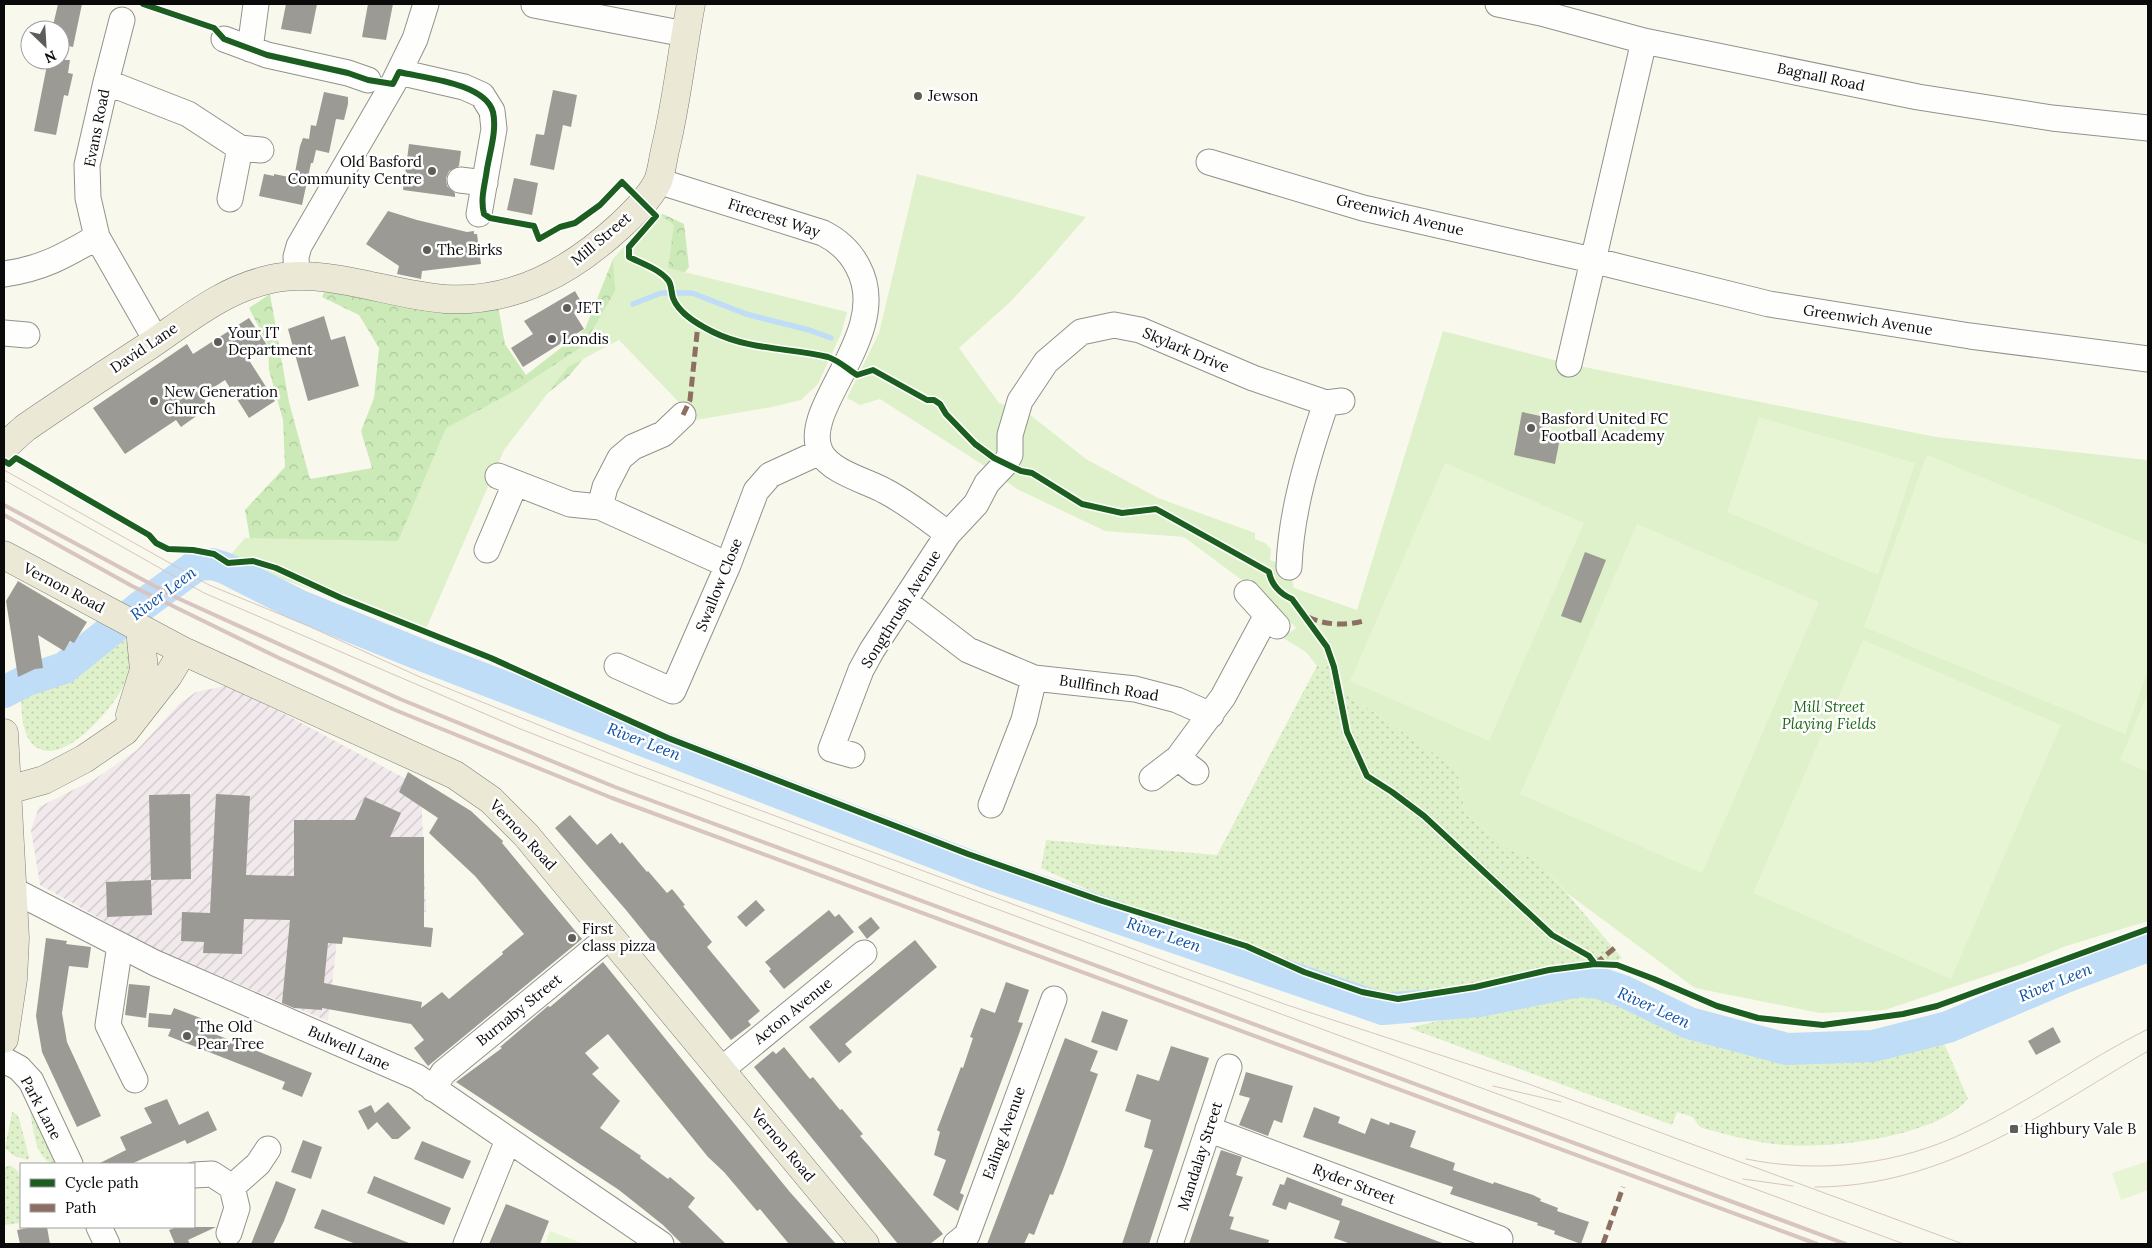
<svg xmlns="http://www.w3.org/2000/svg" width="2152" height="1248" font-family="Lora,serif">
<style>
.industrial{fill:url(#industrial-furrows)}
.grass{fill:url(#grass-dots)}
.forest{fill:url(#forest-crowns)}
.park{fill:#def1ca}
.pitch{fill:#e8f5d5}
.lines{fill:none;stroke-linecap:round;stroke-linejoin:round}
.stream{stroke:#c0ddf8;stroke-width:5.5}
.river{stroke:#c0ddf8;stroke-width:32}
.building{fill:#9c9a94}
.minor-casing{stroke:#92918c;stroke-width:27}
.major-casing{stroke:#7f7e7a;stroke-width:29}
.minor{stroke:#fefefc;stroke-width:25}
.major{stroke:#ebe9d6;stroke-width:28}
.tram{stroke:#d8c4c1;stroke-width:1}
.rail{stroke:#d8c4c1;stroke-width:4}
.quiet{stroke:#8d6e63;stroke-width:5;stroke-dasharray:10 5;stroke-linecap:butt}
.cycleway-casing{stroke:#fff;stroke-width:9}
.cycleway{stroke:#1b5e20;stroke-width:6}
.poi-dot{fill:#5e5d59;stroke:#fff;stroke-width:2}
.labels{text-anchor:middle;stroke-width:5;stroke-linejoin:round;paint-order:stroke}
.street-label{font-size:15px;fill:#0a0a0a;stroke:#fff}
.poi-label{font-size:15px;fill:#0a0a0a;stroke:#fff;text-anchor:start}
.park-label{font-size:15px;font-style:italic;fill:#1d6616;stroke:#fff}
.water-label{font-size:16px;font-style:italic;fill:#0b4fa5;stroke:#fff}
</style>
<defs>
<pattern id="industrial-furrows" width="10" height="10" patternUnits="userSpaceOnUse" patternTransform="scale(1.25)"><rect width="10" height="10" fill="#f1e9ec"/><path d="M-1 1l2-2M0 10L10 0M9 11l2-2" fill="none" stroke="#cdc6c9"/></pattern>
<pattern id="grass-dots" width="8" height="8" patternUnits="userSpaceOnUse" patternTransform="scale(1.25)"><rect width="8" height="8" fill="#def1ca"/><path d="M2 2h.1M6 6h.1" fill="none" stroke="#bdcdac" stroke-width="1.8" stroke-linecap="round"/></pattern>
<pattern id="forest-crowns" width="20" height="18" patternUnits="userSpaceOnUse" patternTransform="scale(1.25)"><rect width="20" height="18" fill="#cceab8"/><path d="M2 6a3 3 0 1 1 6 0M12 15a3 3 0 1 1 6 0" fill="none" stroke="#aec79d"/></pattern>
</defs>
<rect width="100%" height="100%" fill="#f9f8ed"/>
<path class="industrial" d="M230 685 421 787 426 912 340 913 328 1021 158 951 40 885 31 830 39 807 95 779 137 750 179 704 196 692Z"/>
<path class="grass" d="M124 637C131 650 132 665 127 678 119 702 65 768 36 747 22 737 22 715 21 700L70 678Z
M1341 663 1343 691 1457 769 1465 813 1507 848 1539 861 1622 958 1592 973 1382 1013 1194 939 1041 868 1046 840 1217 855 1317 666Z
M1600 984 1616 987 1703 1026 1748 1038 1869 1042 1937 1027 1968 1099C1936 1137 1831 1149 1784 1145 1756 1143 1729 1135 1702 1128L1698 1125 1693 1117 1677 1112 1672 1125 1409 1028 1579 986Z
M31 1110 58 1164C35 1164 34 1130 30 1112Z
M12 1112 17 1114 19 1118 29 1157 28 1160 14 1156 5 1148Z
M10 1165 18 1171 21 1189V1223L4 1225V1168Z"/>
<path class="forest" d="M663 214 684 224 689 267 661 304 595 344 569 376 523 413 409 559 253 556 245 510 285 467 283 420 269 370 268 345 249 308 270 294 289 402 310 479 372 468 361 431 374 398 379 348 359 315 322 297 325 290 498 306 505 344 526 375 585 329 613 259Z"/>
<path class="park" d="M917 174 1086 217 1041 269 1009 303 959 348 999 403 1029 414 1086 459 1158 498 1255 533V539L1265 543 1271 549 1270 560 1289 567 1294 588 1357 610 1443 331 1569 364 1936 437 2148 460V921L2066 946 2025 963 1885 1010 1820 1013 1695 988 1567 893 1539 861 1507 848 1465 813 1457 769 1343 691 1341 663 1317 666 1306 652 1283 638 1296 628 1251 579 1247 584 1184 537 1105 531 1017 489 980 463 880 399 860 405 847 398 879 333Z
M655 211 674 225 668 268 847 312 841 334 818 384 801 400 772 407 696 420 619 340 568 367 504 450 425 631 227 559 245 538 398 541 446 428 516 390 583 346 615 291 613 259Z"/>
<path class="pitch" d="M1759 417 1915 463 1878 575 1727 512Z
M1927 455 2148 545V670L2125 734 1864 627Z
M1445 463 1584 523 1489 741 1350 681Z
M1637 524 1819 602 1702 873 1520 794Z
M1863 640 2061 725 1951 979 1753 893Z
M2148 693V772L2120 760Z
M2148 1161V1190L2121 1200 2112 1173Z
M550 1231 584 1244H545Z"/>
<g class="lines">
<path class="stream" d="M633 304 661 293H692L746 314 809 330 831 338"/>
<path class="river" d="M4 692 27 680 64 668 140 607 197 565 212 564 225 568 298 605 416 653 985 872 1383 1009 1479 1001 1579 981 1599 983 1623 991 1689 1023 1787 1049 1873 1046 1948 1027 2068 976 2148 946"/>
</g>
<path class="building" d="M58 4H82L73 47 60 44V30H52Z
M286 4H317L311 34 281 29Z
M368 4H393L386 40 362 37Z
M48 60H70L68 73 73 74 68 96 64 95 56 135 34 131Z
M553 90 577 95 571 127 563 125 554 170 530 165 536 134 544 135Z
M324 92 348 97V104L344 120 336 119 329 153 316 150 313 163H311L302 205 259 196 264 174 274 176V174L294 178 300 146 303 138 309 139 311 125 316 126Z
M409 144 461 151 459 166 449 171 446 178 447 186 455 193V197L403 190Z
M514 178 538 183 532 215 507 210Z
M388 211 417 220 467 232 474 231V234H477L481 264 422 271 421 279 397 274 399 266 366 244Z
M575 291 584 307 574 313 584 329 523 367 511 348 533 334 524 321Z
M324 316 331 340 345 336 359 386 308 401 288 329Z
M249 318 267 345 247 357 275 401 249 418 225 380 202 395 209 407 181 427 176 420 125 454 93 408 187 344 193 354Z
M1522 412 1545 417 1540 439 1559 443 1555 464 1514 455Z
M1585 552 1606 560 1581 623 1561 616Z
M18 581 87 622 74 643 70 641 64 651 38 635 43 668 35 669 18 677 6 601Z
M408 772 471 811 503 841 502 843 582 939 428 1066 414 1048 424 1040 411 1024 322 1008V1010L294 1008 282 1003 290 920 244 919 242 954 203 953 204 942 181 941 182 912 210 913 216 794 250 796 246 875 294 876V820H355L365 797 401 813 390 837H424V927L433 928 431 947 343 937 342 944 328 943 324 983 422 1002 421 1008 442 992 449 999 503 954 502 952 524 934 475 876 429 833 438 818 399 792Z
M190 794 191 879 151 880 149 795Z
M570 815 597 845 611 833 620 844 622 842 647 872 648 871 667 893 672 889 685 905 683 906 712 942 707 947 760 1011 748 1021 751 1025 731 1040 626 910 555 828Z
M151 880 152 915 107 917 106 882Z
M756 900 765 910 746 927 737 917Z
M829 910 835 917 839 914 854 932 784 989 769 971 771 969 765 962Z
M871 917 880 928 867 939 858 927Z
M46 938 67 941 66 944 91 947 88 968 69 966 62 1013 67 1042 101 1116 77 1127 42 1052 36 1016Z
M915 940 937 967 845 1044 852 1052 839 1063 809 1027Z
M603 962 789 1191 836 1244H789L760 1209 757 1211 724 1172 708 1157 608 1034 585 1053 599 1068 592 1074 620 1101 600 1128 641 1156 640 1158 668 1179 670 1177 695 1198 688 1207 726 1244H682L663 1225 619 1190 456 1082 502 1048 500 1047 548 1006 550 1007Z
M1006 982 1029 990 1018 1022 1023 1023 960 1193 964 1195 958 1211 933 1195 946 1160 934 1155 940 1132 937 1130 961 1067 963 1068 973 1038 970 1037 981 1008 995 1013Z
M129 984 150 986 146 1018 125 1015Z
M174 1008 211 1022 207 1031 312 1073 302 1097 282 1089 285 1082 168 1036 171 1029 148 1027 149 1013 171 1015Z
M1102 1011 1128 1020 1117 1051 1091 1042Z
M2053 1027 2061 1042 2036 1055 2028 1041Z
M1065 1038 1098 1051 1090 1071 1098 1074 1064 1167 1053 1195 1050 1194 1034 1235 1029 1233 1024 1244H987Z
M1171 1046 1209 1058 1149 1244H1122L1153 1150 1144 1147 1151 1120 1125 1111 1137 1074 1159 1081Z
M784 1047 810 1079 813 1077 840 1110 842 1109 863 1134 860 1136 869 1146 943 1234 930 1244H898L754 1067 773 1051 776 1054Z
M1246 1072 1293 1086 1282 1123 1274 1120 1268 1136 1239 1125 1250 1098 1239 1095Z
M167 1099 179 1125 208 1111 217 1130 187 1144 185 1140 131 1164H98L126 1150 120 1137 152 1123 144 1108Z
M388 1102 411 1128 398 1139H392L377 1122 368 1130 358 1111 371 1105 375 1113Z
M1314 1107 1340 1117 1338 1123 1365 1134 1371 1118 1389 1125 1390 1122 1416 1131 1410 1147 1455 1163 1453 1170 1493 1184 1494 1182 1533 1195 1541 1199 1540 1201 1558 1208 1557 1211 1589 1222 1581 1244 1554 1234 1555 1231 1537 1225 1538 1223 1450 1194 1453 1187 1303 1137Z
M303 1140 322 1147 311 1179 291 1172Z
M422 1141 471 1161 463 1179 414 1159Z
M1221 1150 1242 1157 1236 1175 1243 1177 1229 1216 1234 1217 1230 1229 1269 1240 1268 1244H1189Z
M374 1176 451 1208 444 1225 367 1193Z
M1287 1177 1343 1199 1341 1205 1445 1244H1351L1334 1238 1340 1221 1289 1202 1286 1210 1272 1205 1280 1184 1284 1185Z
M276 1181 296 1189 284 1221 273 1244H251Z
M506 1204 549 1221 540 1244H489Z
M322 1209 409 1243V1244H356L330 1234 314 1228Z
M34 1227H47L50 1244H20L17 1230Z
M177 1227H216L188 1240 190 1244H175L169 1230Z"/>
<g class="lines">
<defs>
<path id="minor" d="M1498 4 1541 13 1644 41 1918 97 2052 118 2148 128
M534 5 685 34
M122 20 106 82 87 165 88 198 97 237 156 340
M224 39 267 55 348 73 368 80
M250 49 256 4
M399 72 464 87 482 95 492 111 494 129 479 214
M106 82 188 114 240 148 261 150
M1209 162 1363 208 1592 260 1769 304 1970 336 2148 359
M460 180 485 183
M658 181 823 233C839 241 850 251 858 267 894 334 797 409 821 453 831 472 867 481 885 491 908 503 928 519 948 534
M230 199 240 148
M4 274C42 269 64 256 97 237
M297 276 296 257 299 246 393 84 415 39 426 4
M4 333 27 335
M1569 364 1644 41
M498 476 570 504 600 507 728 565
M600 507 605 487 620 458 633 447 663 434 683 415
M487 550 515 484
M1289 567C1291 511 1308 456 1326 403
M1247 593 1277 626
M904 601 968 650 1034 678 1135 689 1177 700 1211 715
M617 666 673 691 728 565 756 491 770 475 820 452
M852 755 831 749 861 670 872 650 948 534 976 504 987 483 1005 464 1010 455V435L1020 401 1046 362 1081 332 1114 325 1140 330 1253 378 1326 403 1342 401
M1178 758 1223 697 1267 615
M1152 778 1178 758 1196 772
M991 805 1024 720 1034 678
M13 890 155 963 417 1077 661 1244
M120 945 108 1025 135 1080
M4 1060 19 1068 31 1081 70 1164
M721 1070 864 953
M433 1089 443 1073 610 936
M1208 1129 1500 1239 1499 1244
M194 1175 212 1174 232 1187 237 1208 229 1233
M232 1187 258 1164 268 1149
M99 1227 107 1244
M466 1244 508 1140
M956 1244 967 1235 1054 999
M1170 1244 1229 1067"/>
<path id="major" d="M4 447 25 428C67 399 110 371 153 343 191 317 225 289 271 279 327 267 389 295 445 299 515 303 571 271 620 226 633 214 650 198 658 181 662 171 663 157 666 146 677 99 682 51 691 4
M4 555 183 651 455 775 491 800 526 835 865 1244
M130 715 144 670 140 629
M4 733 15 938 13 979 4 1039
M8 790 44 780 84 759 125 731 168 676 183 651"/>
</defs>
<use href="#minor" class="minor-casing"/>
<use href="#major" class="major-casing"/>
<use href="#minor" class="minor"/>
<use href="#major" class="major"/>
<path class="tram" d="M4 470 209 585 304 624 420 677 633 763 1198 973 1287 1005 1526 1083 1963 1244
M4 480 204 593 518 728 630 772 956 894 1904 1244
M1493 1086 1561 1102
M1746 1159C1820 1174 1898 1165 1966 1132 2029 1102 2086 1060 2148 1029
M1743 1179 1793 1186
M1815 1187C1944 1187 2042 1113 2148 1051"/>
<path class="rail" d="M4 505 175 597 400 699 615 787 1846 1244
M4 515 132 586 279 658 395 710 612 798 1817 1244"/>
<path class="quiet" d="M683 415 690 400 698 324
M1308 617C1324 625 1346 626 1363 621
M1595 964 1617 946
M1603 1244 1623 1187"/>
<defs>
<path id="cycleway" d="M143 4 214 28 224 39 267 55 348 73 368 80 393 84 399 72C424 78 485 83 493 112 497 130 490 151 487 169 485 185 480 198 484 214L490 218 534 226 539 239 560 227 575 223 600 205 622 182 656 216 629 247V257C641 263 659 269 668 280 672 285 671 292 673 298 679 314 699 325 713 332 749 350 791 348 828 357 838 360 849 370 857 375L873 370 927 400H934L940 404 946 414 975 444 994 458 1021 471 1032 473 1082 504 1122 513 1156 509 1269 572C1271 584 1280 594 1292 599L1327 647 1334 667 1347 732 1367 776 1392 792 1424 816 1552 935 1589 956 1595 964
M4 461 9 464 16 458 149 535 156 543 168 549 193 550 214 554 228 563 253 561 276 568 341 598 491 658 668 738 968 854 1099 900 1246 946 1304 972 1362 992 1398 999 1475 987 1549 970 1595 964 1617 965 1654 979 1717 1006 1758 1018 1823 1025 1903 1014 1937 1006 2148 929"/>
</defs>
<use href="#cycleway" class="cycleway-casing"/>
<use href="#cycleway" class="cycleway"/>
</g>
<g class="poi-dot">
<circle cx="918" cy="96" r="5"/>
<circle cx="432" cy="171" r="5"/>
<circle cx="427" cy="250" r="5"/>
<circle cx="567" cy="308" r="5"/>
<circle cx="552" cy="339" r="5"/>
<circle cx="218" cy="342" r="5"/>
<circle cx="154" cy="401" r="5"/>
<circle cx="1531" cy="428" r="5"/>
<circle cx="572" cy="938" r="5"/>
<circle cx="187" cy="1036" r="5"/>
<rect x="2009" y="1124" width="10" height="10" rx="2.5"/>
</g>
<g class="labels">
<g class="street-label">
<text transform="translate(1821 77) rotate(12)" y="5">Bagnall Road</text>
<text transform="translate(97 128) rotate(-79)" y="5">Evans Road</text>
<text transform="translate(1400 215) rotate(14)" y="5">Greenwich Avenue</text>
<text transform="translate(774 218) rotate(18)" y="5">Firecrest Way</text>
<text transform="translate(601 239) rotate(-40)" y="5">Mill Street</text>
<text transform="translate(1868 320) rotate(9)" y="5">Greenwich Avenue</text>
<text transform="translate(144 348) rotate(-34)" y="5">David Lane</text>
<text transform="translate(1186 350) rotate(23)" y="5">Skylark Drive</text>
<text transform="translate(719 585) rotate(-68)" y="5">Swallow Close</text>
<text transform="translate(64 588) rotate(28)" y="5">Vernon Road</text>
<text transform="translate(901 609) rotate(-58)" y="5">Songthrush Avenue</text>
<text transform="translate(1109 688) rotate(9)" y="5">Bullfinch Road</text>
<text transform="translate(523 835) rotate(47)" y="5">Vernon Road</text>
<text transform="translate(519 1010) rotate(-39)" y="5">Burnaby Street</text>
<text transform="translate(793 1011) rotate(-39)" y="5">Acton Avenue</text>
<text transform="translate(349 1048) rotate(24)" y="5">Bulwell Lane</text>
<text transform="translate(41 1108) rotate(62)" y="5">Park Lane</text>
<text transform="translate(1004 1133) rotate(-70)" y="5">Ealing Avenue</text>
<text transform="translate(783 1145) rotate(50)" y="5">Vernon Road</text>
<text transform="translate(1200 1156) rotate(-72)" y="5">Mandalay Street</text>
<text transform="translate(1354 1184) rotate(21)" y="5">Ryder Street</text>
</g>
<g class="poi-label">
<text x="928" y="101">Jewson</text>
<text x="422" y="167" text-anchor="end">Old Basford<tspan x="422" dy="17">Community Centre</tspan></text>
<text x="437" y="255">The Birks</text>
<text x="577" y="313">JET</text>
<text x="228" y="338">Your IT<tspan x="228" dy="17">Department</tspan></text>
<text x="562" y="344">Londis</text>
<text x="164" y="397">New Generation<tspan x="164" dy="17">Church</tspan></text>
<text x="1541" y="424">Basford United FC<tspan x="1541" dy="17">Football Academy</tspan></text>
<text x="582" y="934">First<tspan x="582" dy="17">class pizza</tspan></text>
<text x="197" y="1032">The Old<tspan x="197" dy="17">Pear Tree</tspan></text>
<text x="2024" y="1134">Highbury Vale B</text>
</g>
<g class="park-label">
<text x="1829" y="712">Mill Street<tspan x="1829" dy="17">Playing Fields</tspan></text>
</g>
<g class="water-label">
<text transform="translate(163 593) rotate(-37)" y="6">River Leen</text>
<text transform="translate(644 741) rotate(21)" y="6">River Leen</text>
<text transform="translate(1164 934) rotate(19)" y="6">River Leen</text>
<text transform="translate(2055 982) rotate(-22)" y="6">River Leen</text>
<text transform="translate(1654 1007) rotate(24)" y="6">River Leen</text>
</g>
</g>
<rect width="2152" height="1248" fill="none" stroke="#0a0a0a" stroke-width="10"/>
<rect x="20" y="1163" width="175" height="65" fill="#ffffff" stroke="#9d9d9d"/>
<rect x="30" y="1179" width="25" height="8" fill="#1b5e20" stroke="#9d9d9d"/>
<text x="65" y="1188" font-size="15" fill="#0a0a0a">Cycle path</text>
<rect x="30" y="1204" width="25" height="8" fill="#8d6e63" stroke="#9d9d9d"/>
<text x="65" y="1213" font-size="15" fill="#0a0a0a">Path</text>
<g transform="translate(45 45) rotate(155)"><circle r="24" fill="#ffffff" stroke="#9d9d9d"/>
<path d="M0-4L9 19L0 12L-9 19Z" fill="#5e5d59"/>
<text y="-8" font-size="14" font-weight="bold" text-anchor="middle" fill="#0a0a0a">N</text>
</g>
</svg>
